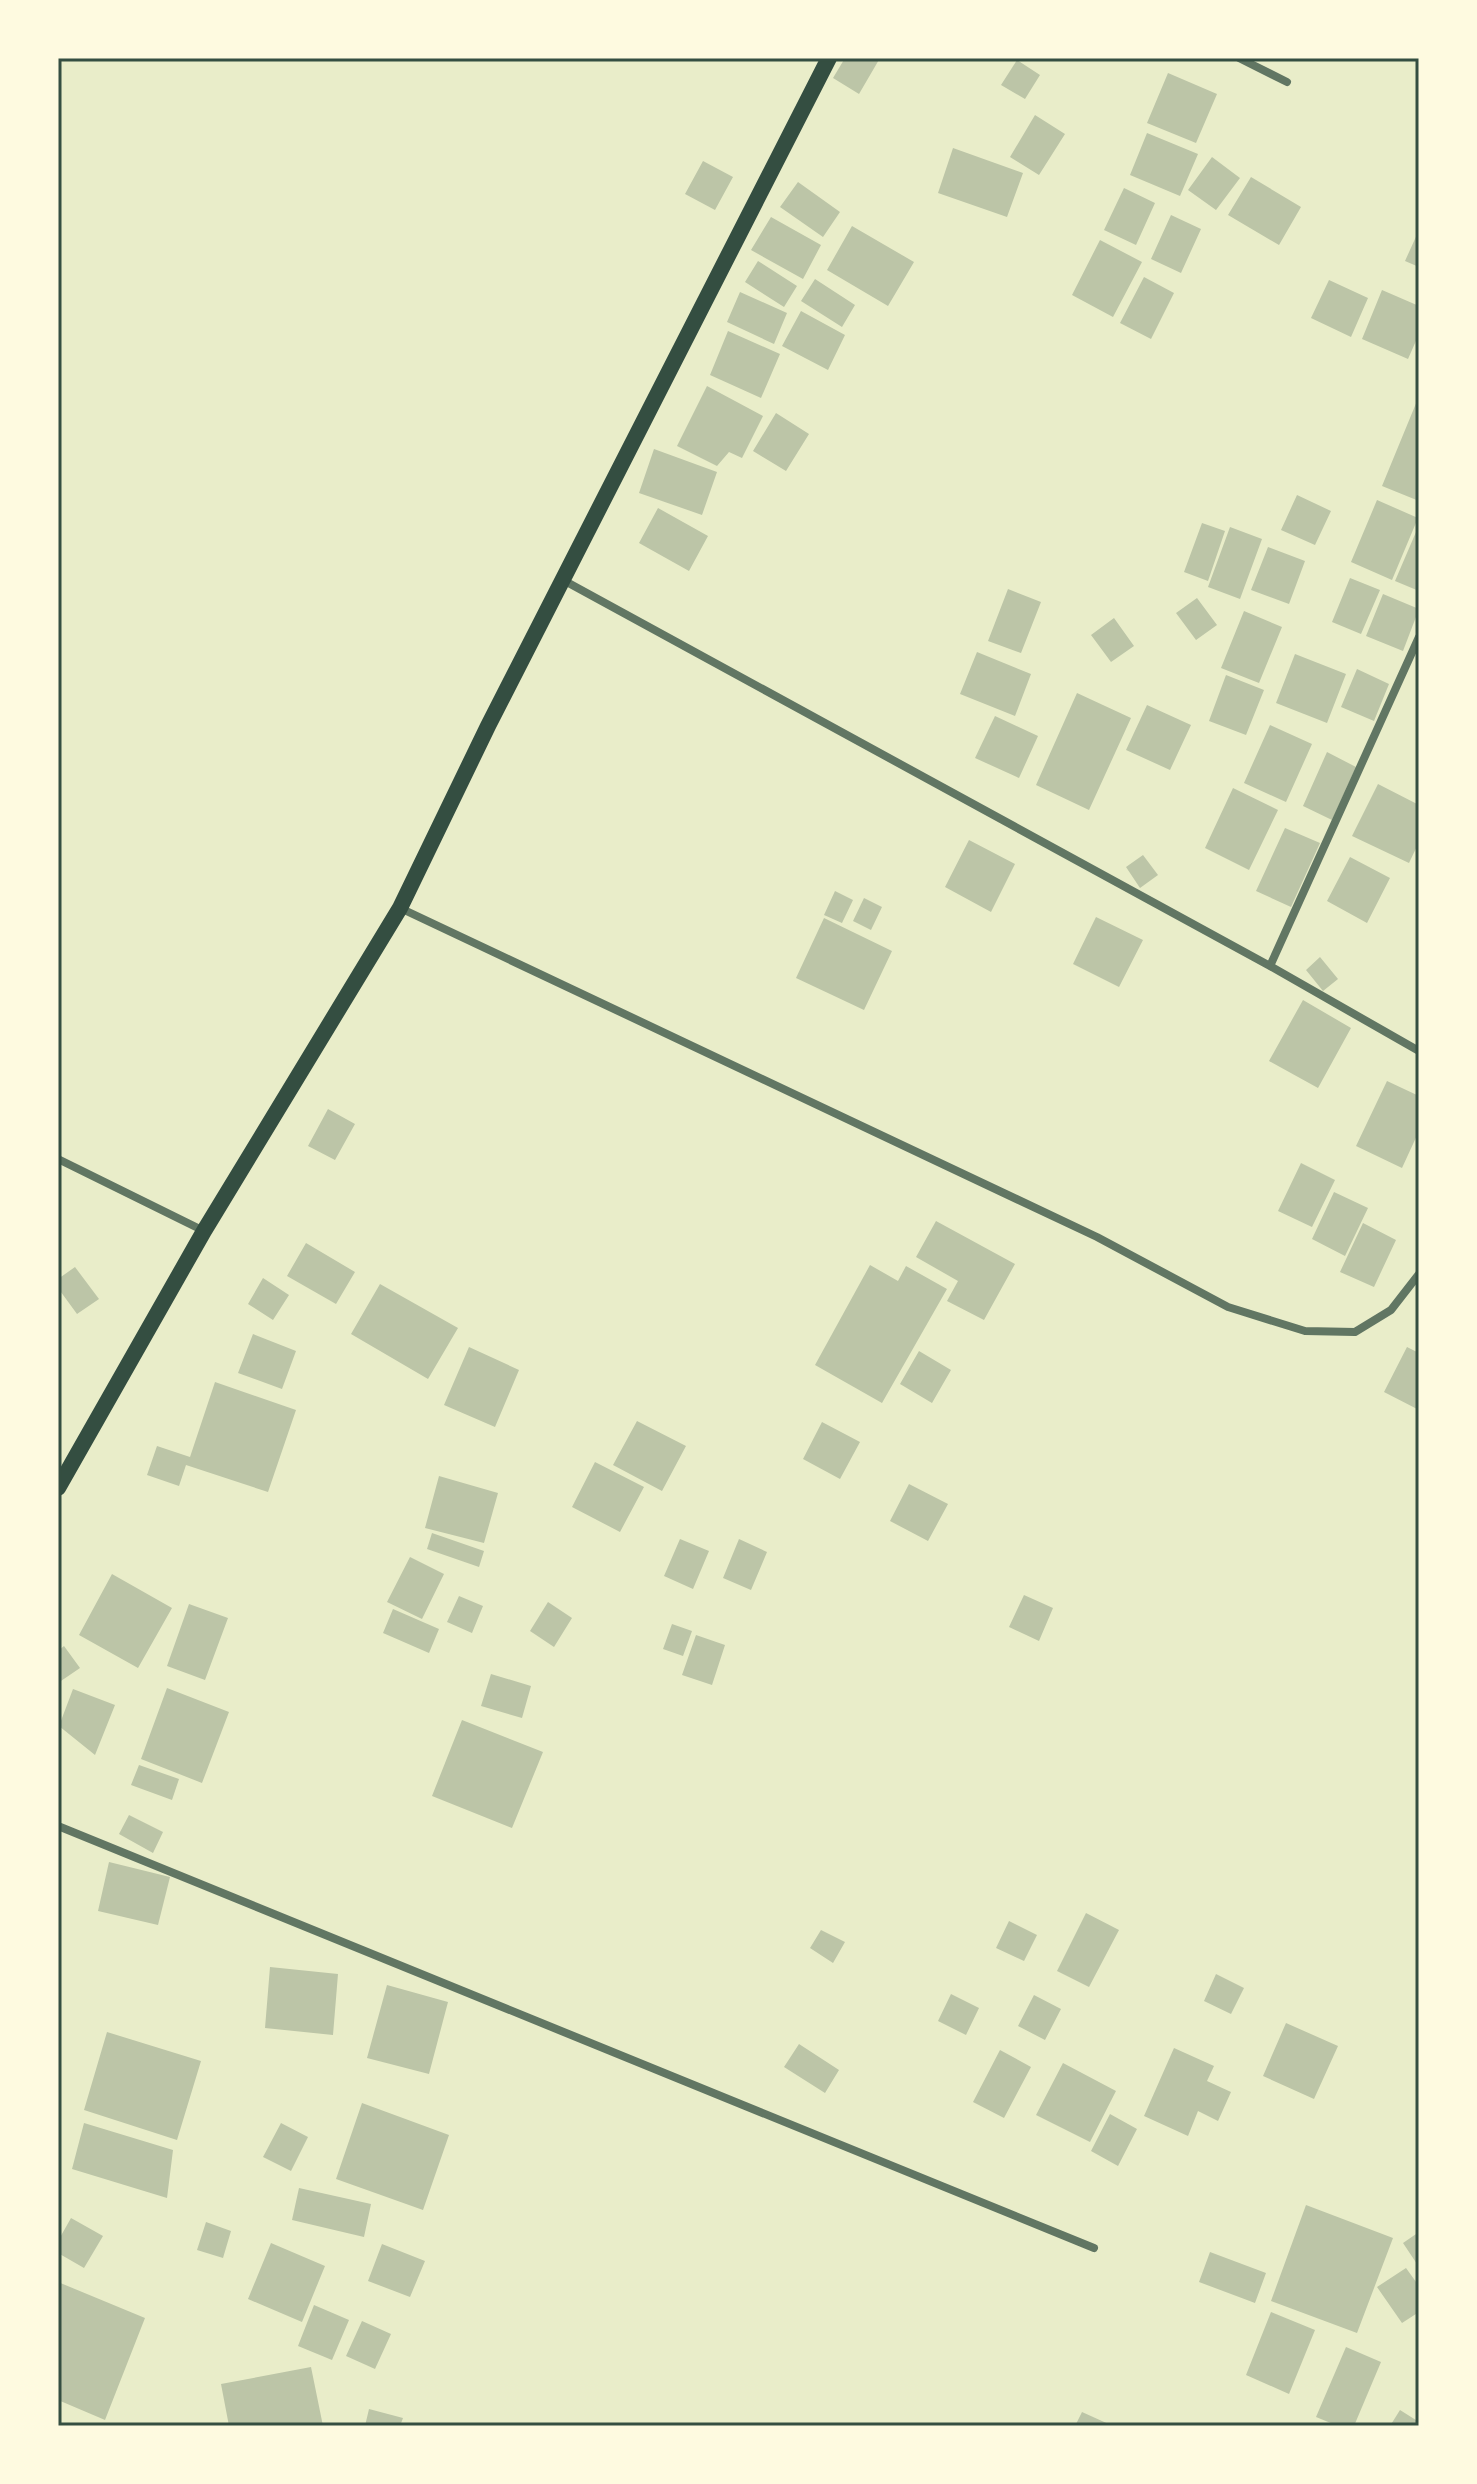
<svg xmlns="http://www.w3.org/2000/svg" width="1477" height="2484" font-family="Quicksand,sans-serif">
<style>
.building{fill:#bcc5a7}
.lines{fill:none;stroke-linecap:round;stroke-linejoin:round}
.minor{stroke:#617663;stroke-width:8}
.secondary{stroke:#344e41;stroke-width:16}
.neatline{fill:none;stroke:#344e41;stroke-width:3}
</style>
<rect width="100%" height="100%" fill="#e9edc9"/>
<path class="building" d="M845 58H880L859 94 833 78Z
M1017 60 1040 75 1025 99 1001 85Z
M1168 73 1217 94 1196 143 1147 123Z
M1035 115 1065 134 1039 175 1010 157Z
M1147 133 1198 154 1180 196 1130 175Z
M953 148 1023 173 1007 217 938 193Z
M1212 157 1240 178 1216 210 1188 190Z
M703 161 733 177 715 210 685 194Z
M1251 177 1301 207 1279 245 1228 215Z
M798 182 840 212 823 237 780 207Z
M1124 188 1155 203 1136 245 1104 230Z
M1171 215 1201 229 1181 273 1151 259Z
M771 217 821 245 803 279 751 250Z
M852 226 914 262 888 306 827 270Z
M1419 230V267L1405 261Z
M1100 240 1142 262 1113 317 1072 295Z
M758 261 797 286 784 307 745 282Z
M1144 277 1174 293 1151 339 1120 323Z
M815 279 855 305 842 327 801 301Z
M1329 280 1368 298 1351 337 1311 318Z
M1382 290 1419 306V334L1408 359 1362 339Z
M740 292 787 313 774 344 727 322Z
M801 311 845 335 828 370 782 346Z
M728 331 780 354 761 398 710 375Z
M707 386 763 416 742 458 729 452 717 466 677 446Z
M1417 401 1419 402V501L1382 486Z
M776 413 809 434 786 471 753 451Z
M654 449 717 472 702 515 639 493Z
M1297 495 1331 511 1315 545 1281 530Z
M1377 500 1418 518 1392 580 1351 562Z
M658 508 708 536 689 571 639 543Z
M1202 523 1225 531 1208 581 1184 572Z
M1419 525V591L1395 581Z
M1230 527 1262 539 1240 599 1208 587Z
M1268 547 1305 561 1289 604 1251 590Z
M1350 578 1380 590 1361 634 1332 622Z
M1008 589 1041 602 1021 653 988 641Z
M1383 594 1419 609 1403 651 1366 636Z
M1197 598 1217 625 1196 640 1176 613Z
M1244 611 1282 627 1259 683 1221 668Z
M1114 618 1134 646 1111 662 1091 635Z
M977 652 1031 674 1015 716 960 694Z
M1295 654 1346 674 1327 723 1276 703Z
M1357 669 1389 684 1374 721 1341 707Z
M1226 675 1264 690 1246 735 1209 721Z
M1077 693 1131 718 1089 810 1036 785Z
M1147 705 1191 725 1170 770 1126 750Z
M995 716 1038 736 1019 778 975 758Z
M1270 725 1312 744 1286 802 1244 783Z
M1327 752 1356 767 1332 820 1303 806Z
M1378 784 1419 805V842L1409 863 1352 836Z
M1233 788 1278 810 1249 870 1205 848Z
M1285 828 1320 843 1291 907 1256 891Z
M969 840 1015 864 991 912 945 887Z
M1143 855 1158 875 1140 888 1126 867Z
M1350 857 1390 878 1367 923 1327 901Z
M835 891 853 900 842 923 824 915Z
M864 898 882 907 871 930 853 921Z
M1096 917 1143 940 1119 987 1073 964Z
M824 918 892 951 864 1010 796 978Z
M1320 957 1338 979 1323 991 1306 970Z
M1303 1000 1351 1028 1318 1088 1269 1061Z
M1387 1081 1419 1096V1131L1402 1168 1356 1146Z
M328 1109 355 1124 335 1160 308 1146Z
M1301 1163 1335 1180 1312 1227 1278 1211Z
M1334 1192 1368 1208 1345 1256 1312 1239Z
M936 1221 1015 1264 984 1320 947 1301 958 1281 916 1257Z
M1363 1223 1396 1240 1374 1287 1340 1272Z
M306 1243 355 1272 336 1304 287 1276Z
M870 1265 898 1281 906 1266 947 1289 882 1403 815 1365Z
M75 1267 99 1299 77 1314 58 1288V1279Z
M263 1278 289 1295 273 1320 248 1304Z
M380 1284 458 1328 428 1379 351 1334Z
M253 1334 296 1351 282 1389 238 1373Z
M469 1347 519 1370 495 1427 444 1405Z
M1407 1347 1419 1353V1410L1384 1392Z
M919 1351 951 1370 932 1403 900 1384Z
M215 1382 296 1410 268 1492 186 1465 179 1486 147 1475 157 1446 190 1457Z
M637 1421 686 1446 662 1491 613 1465Z
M822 1422 860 1442 840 1479 803 1459Z
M595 1462 644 1487 620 1532 572 1507Z
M439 1476 498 1493 484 1543 425 1528Z
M909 1484 948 1504 928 1541 890 1521Z
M432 1533 484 1551 479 1567 427 1549Z
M680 1539 709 1551 693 1589 664 1576Z
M739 1539 767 1552 751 1590 723 1578Z
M410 1557 444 1574 422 1619 387 1602Z
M112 1574 172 1608 138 1668 79 1635Z
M1024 1595 1053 1608 1039 1641 1009 1627Z
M459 1596 483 1606 472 1633 447 1622Z
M548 1602 572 1618 554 1647 530 1631Z
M189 1604 228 1618 205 1680 167 1666Z
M393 1609 439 1629 429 1653 383 1633Z
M672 1624 692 1631 683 1656 663 1649Z
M696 1635 725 1645 712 1685 682 1675Z
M64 1646 80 1668 58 1683V1651Z
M491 1674 531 1686 522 1718 481 1706Z
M167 1688 229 1712 202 1783 141 1759Z
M73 1689 115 1705 95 1755 59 1726Z
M462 1720 543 1752 512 1828 432 1796Z
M139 1765 179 1779 172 1800 131 1785Z
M129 1815 163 1832 153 1853 119 1834Z
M109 1862 170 1877 158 1925 98 1911Z
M1086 1913 1119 1930 1089 1987 1057 1971Z
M1009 1921 1037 1935 1024 1961 996 1948Z
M821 1930 845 1942 833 1963 810 1948Z
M270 1967 338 1974 333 2035 265 2028Z
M1216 1974 1244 1988 1231 2014 1204 2001Z
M387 1985 448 2002 429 2074 367 2058Z
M951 1994 979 2008 966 2035 938 2021Z
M1034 1995 1061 2009 1045 2040 1018 2026Z
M1286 2023 1338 2046 1314 2099 1263 2076Z
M107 2032 201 2061 177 2140 84 2110Z
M799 2044 839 2070 825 2093 784 2067Z
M1174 2048 1214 2066 1207 2081 1231 2092 1218 2121 1198 2111 1188 2136 1144 2116Z
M1000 2050 1031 2067 1004 2118 973 2102Z
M1063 2063 1116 2091 1090 2142 1036 2115Z
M362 2103 449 2135 423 2210 336 2179Z
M1110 2114 1137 2129 1118 2166 1091 2151Z
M84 2123 173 2150 167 2198 72 2169Z
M281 2123 308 2137 291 2171 263 2157Z
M299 2188 371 2204 364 2237 292 2220Z
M1306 2205 1393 2238 1357 2333 1271 2301Z
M71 2218 103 2236 84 2268 58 2253V2241Z
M206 2222 231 2231 223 2258 197 2250Z
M1419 2232V2267L1403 2243Z
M271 2243 325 2266 302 2322 248 2299Z
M382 2244 425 2261 410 2297 368 2281Z
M1210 2252 1266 2273 1255 2303 1199 2282Z
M1406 2268 1419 2286V2312L1402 2323 1377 2287Z
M58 2282 145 2318 105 2420 58 2400Z
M314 2305 349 2320 332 2360 298 2346Z
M1271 2312 1315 2330 1289 2394 1246 2375Z
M362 2321 391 2334 375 2369 346 2356Z
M1346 2347 1381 2362 1354 2426H1338L1316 2417Z
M311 2367 323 2426H229L221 2384Z
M369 2409 403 2418 400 2426H365Z
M1400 2410 1419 2422V2426H1390Z
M1082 2412 1113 2426H1075Z"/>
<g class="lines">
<path class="minor" d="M1239 58 1287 82
M563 580 1270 966 1419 1051
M400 908 1097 1237 1228 1307 1305 1331 1355 1332 1391 1310 1419 1274
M1270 966 1419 637
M58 1159 204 1231
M58 1826 1094 2248"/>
<path class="secondary" d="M58 1488 204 1231 400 908 488 726 829 58"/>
</g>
<rect width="1477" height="2484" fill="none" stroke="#fefae0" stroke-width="120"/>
<rect x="60" y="60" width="1357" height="2364" class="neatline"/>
</svg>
